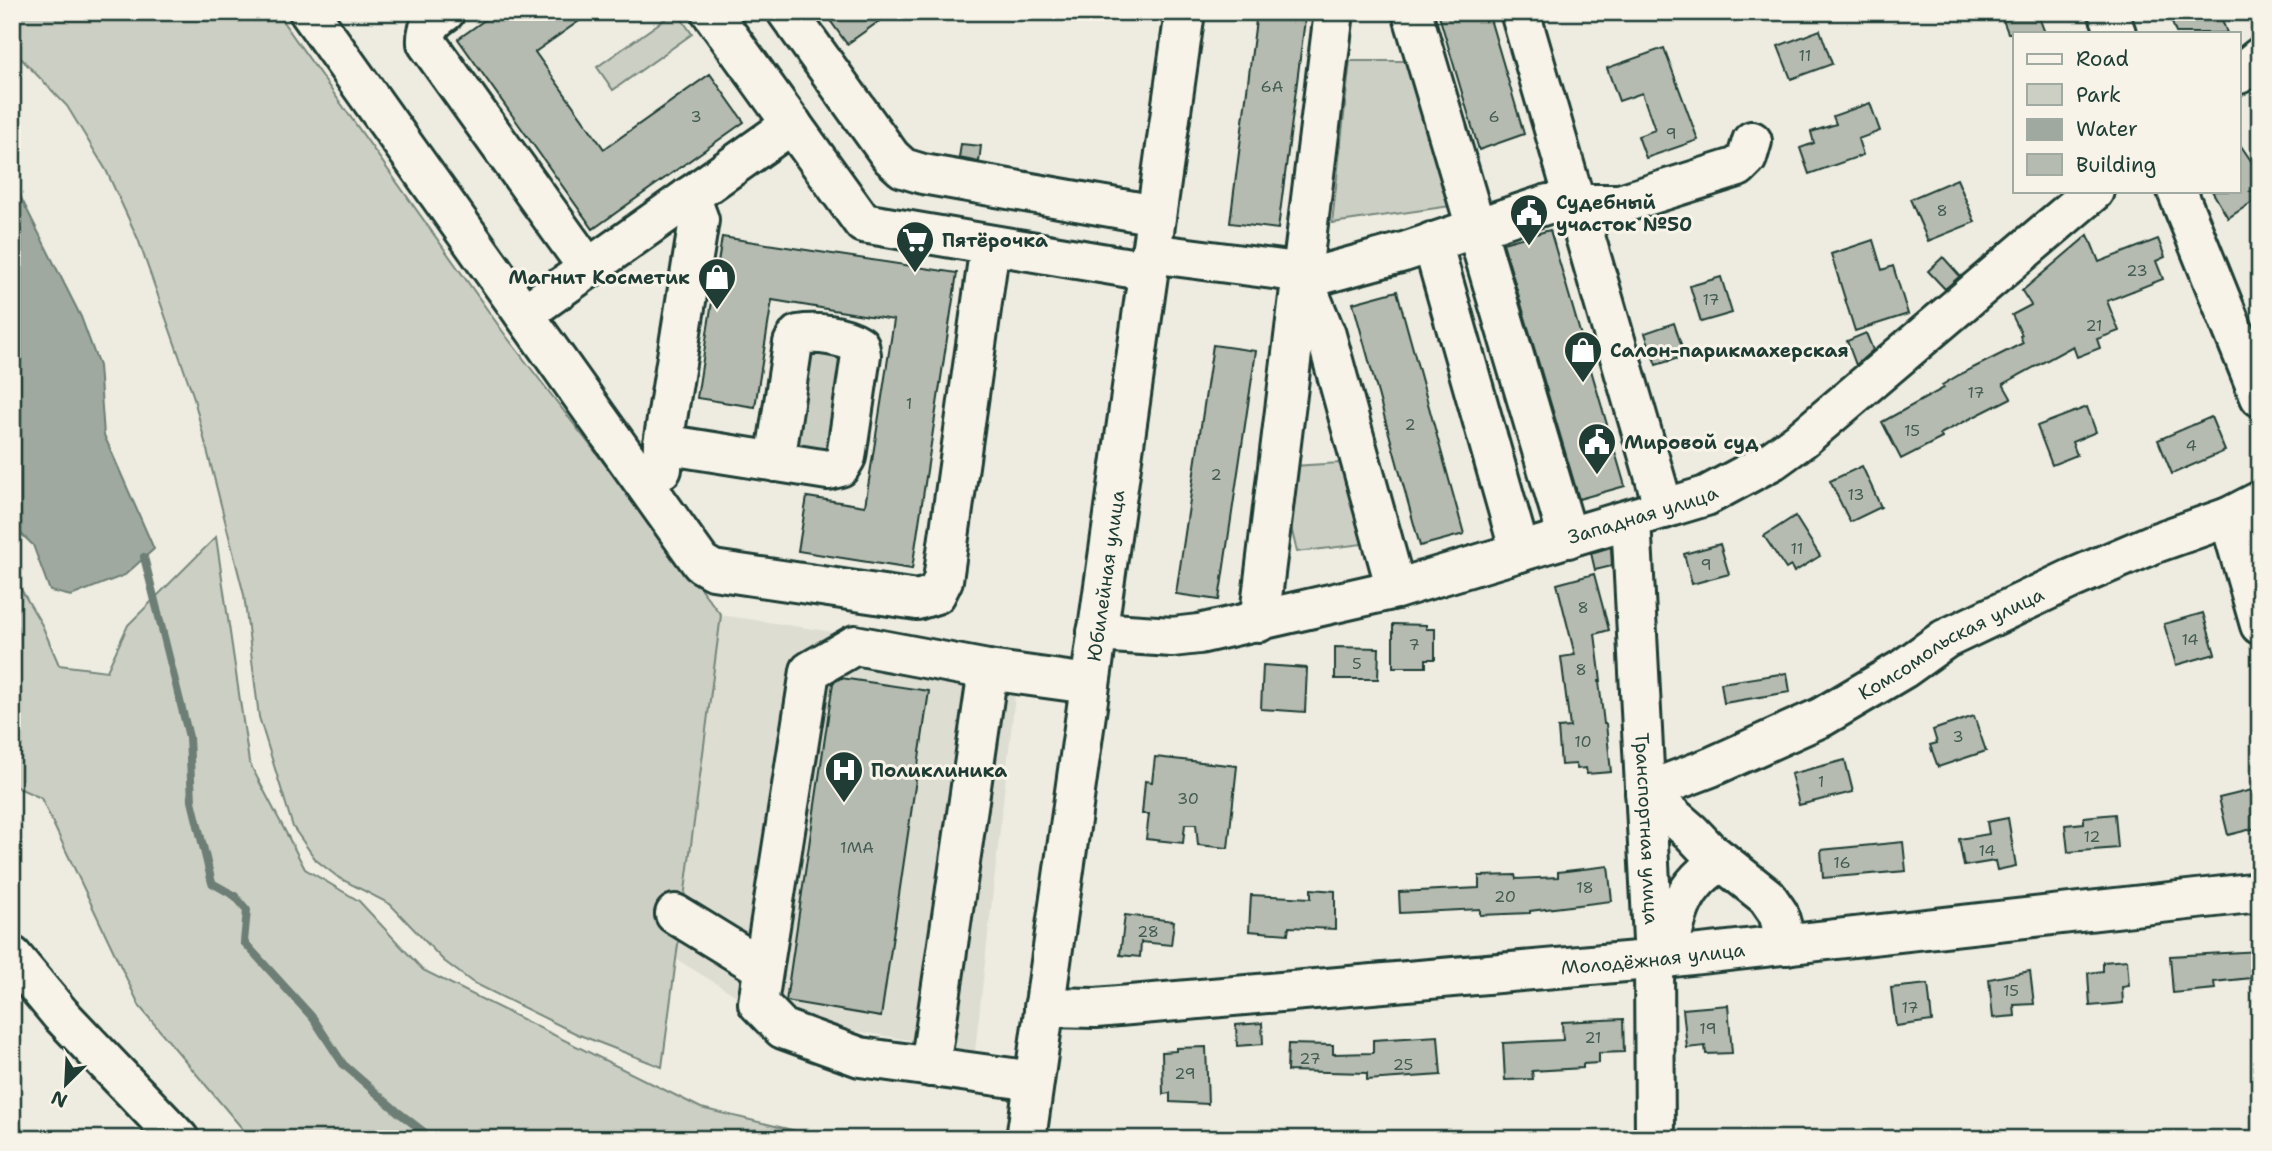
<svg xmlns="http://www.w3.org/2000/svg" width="2272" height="1151" font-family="'Shantell Sans',sans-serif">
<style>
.built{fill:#ddddd2}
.green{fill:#cccfc4;stroke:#76867c;stroke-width:2}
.water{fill:#9fa99f;stroke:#6c7e74;stroke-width:2}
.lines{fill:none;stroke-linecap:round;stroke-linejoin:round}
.stream{stroke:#6c7e74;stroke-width:8}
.building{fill:#b5bbb0;stroke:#1f3d34;stroke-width:2}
.minor-casing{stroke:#1f3d34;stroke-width:44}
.major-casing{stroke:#1f3d34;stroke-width:44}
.minor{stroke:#f7f3e8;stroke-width:38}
.major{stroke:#f7f3e8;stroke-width:38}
.labels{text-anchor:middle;stroke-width:6;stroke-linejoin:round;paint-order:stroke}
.number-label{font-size:16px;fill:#445c53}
.poi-label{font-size:19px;font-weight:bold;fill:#1f3d34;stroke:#f7f3e8;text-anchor:start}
.street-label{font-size:19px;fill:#1f3d34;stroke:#f7f3e8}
</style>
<rect width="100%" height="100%" fill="#eeece1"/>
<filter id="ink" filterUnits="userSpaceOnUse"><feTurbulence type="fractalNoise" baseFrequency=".0143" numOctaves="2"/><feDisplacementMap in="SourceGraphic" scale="14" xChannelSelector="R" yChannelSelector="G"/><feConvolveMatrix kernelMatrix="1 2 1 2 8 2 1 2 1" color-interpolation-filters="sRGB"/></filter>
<g filter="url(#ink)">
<path class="built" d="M721 615 1019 660 975 1051 771 1017 658 948Z"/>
<path class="green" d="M12 12H276L506 336 721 615 662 1067 577 1034 472 982 444 961 390 904 339 878 316 860 293 827 259 717 244 595 193 395 138 239 106 170 67 106 12 49Z
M675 12H677L692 34 613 90 597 67Z
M1350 61H1410L1451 206 1332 223Z
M811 344 845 349 830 450 796 445Z
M1340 463 1363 544 1297 552 1290 523 1293 466Z
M216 537 249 762 305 869 359 901 423 970 701 1108 804 1133 808 1139H251L140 1007 41 798 12 785V574L42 625 59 665 107 671 128 625Z"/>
<path class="water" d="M12 180 81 317 99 366 104 435 154 549 125 575 71 596 50 591 33 545 12 525Z"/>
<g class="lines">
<path class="stream" d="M144 557 189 737 192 801 212 883 235 896 247 910 244 942 313 1018 343 1064 398 1112 433 1139"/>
</g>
<path class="building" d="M496 12H592L535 52 604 149 710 74 744 122 593 229 458 39Z
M824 12H892L847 44Z
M1257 12H1306L1278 229 1230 223Z
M1438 12H1488L1524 134 1479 150Z
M2000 12H2037L2045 33H2008Z
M2168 12H2219L2227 33H2176Z
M1820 30 1832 64 1791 79 1778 46Z
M1664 48 1698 140 1646 158 1638 136 1655 130 1642 93 1619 101 1607 68Z
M1870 103 1880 131 1858 139 1863 155 1809 174 1800 148 1814 143 1811 132 1836 124 1833 116Z
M2239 143 2260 174V185L2251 191H2260V197L2228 218 2212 191H2239Z
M961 144 981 146 979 162 959 158Z
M1957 179 1975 222 1928 241 1910 199Z
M1550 230 1625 486 1579 499 1503 243Z
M2088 235 2099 262 2158 239 2165 257 2156 261 2163 279 2107 301 2119 331 2097 339 2100 348 2077 357 2073 346 2003 384 2011 398 1940 434 1942 438 1901 459 1882 422 1944 388 1942 385 1959 375 2023 343 2020 336 2022 335 2012 315 2031 305 2022 291Z
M722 237 957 273 912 569 798 551 807 497 865 506 894 320 772 300 755 407 697 398Z
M1873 240 1882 270 1893 266 1908 314 1855 331 1831 254Z
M1943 257 1960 276 1945 289 1928 271Z
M1721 277 1732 313 1701 322 1690 286Z
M1397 291 1464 534 1420 546 1353 303Z
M1674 323 1685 356 1656 365 1645 333Z
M1866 333 1873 350 1856 365 1847 341Z
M1213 345 1256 351 1219 600 1176 594Z
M2087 407 2096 432 2072 442 2077 455 2052 465 2037 426Z
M2211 417 2225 451 2172 474 2158 440Z
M1862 466 1881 507 1850 522 1830 481Z
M1795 516 1820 556 1794 572 1791 566 1786 569 1764 536Z
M1720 544 1729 574 1692 584 1684 554Z
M1611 547 1612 566 1595 570 1591 553Z
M1594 574 1609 630 1595 634 1601 681H1599L1604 724H1606L1611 772 1587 774 1586 768 1577 769 1576 764 1561 765 1558 728 1570 727 1561 657 1575 655 1557 584Z
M2203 613 2215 654 2176 665 2164 624Z
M1393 624 1426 625V629H1435V659H1426V667H1393Z
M1335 647 1379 648 1378 679H1335Z
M1263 665 1307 668 1305 712 1261 709Z
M1787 673 1790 692 1724 703 1721 683Z
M841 678 929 691 881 1017 786 1001 833 683Z
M1974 716 1986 751 1938 767 1930 745 1937 743 1933 730Z
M1155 757 1237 766 1228 848 1198 845 1196 824H1185L1183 843 1146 839 1149 814H1142L1145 781 1152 782Z
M1845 760 1853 792 1799 805 1791 774Z
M2252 790 2260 827 2228 835 2219 798Z
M2115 814 2118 848 2068 852 2065 825 2084 823V817Z
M2008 818 2016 866 1997 870 1995 861 1964 866 1959 839 1989 834 1987 822Z
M1903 842 1906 871 1823 878 1821 850Z
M1608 866 1612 901 1530 911V913L1480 915V909L1400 913 1399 892 1479 888V876L1515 875 1516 879 1558 877V872Z
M1311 889 1335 891V929L1289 927 1288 934 1249 931 1251 895 1311 898Z
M1125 915 1174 921 1171 945 1141 942 1140 957 1120 955Z
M2260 951V977L2214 982 2215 989 2173 993 2170 956Z
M2127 960 2129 986 2122 987 2123 1003 2090 1006 2088 973 2103 971V962Z
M2030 971 2034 1004 2014 1005 2015 1016 1993 1018 1989 979Z
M1928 984 1932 1021 1896 1026 1891 988Z
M1728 1005 1732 1053 1706 1054 1705 1046 1687 1048 1683 1009Z
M1623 1019 1624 1052 1599 1053V1063L1583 1064V1068L1532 1071 1533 1079 1505 1080 1503 1043 1563 1040 1562 1022Z
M1262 1023 1263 1044 1237 1046 1236 1025Z
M1438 1036 1441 1075 1367 1080V1073L1287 1071 1288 1044 1333 1045V1054L1373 1053V1040Z
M1206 1047 1208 1104 1170 1102V1093L1163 1094 1162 1052 1176 1051V1048Z"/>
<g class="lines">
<defs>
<g id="minor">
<path d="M309 12 701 563 713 570 917 600 936 594 943 580 990 245"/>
<path d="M445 12C432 21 426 27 427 43L588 268"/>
<path d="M711 12 863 223 1148 271"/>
<path d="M787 12 891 157 903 168 923 174 1156 215"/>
<path d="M1412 12 1568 538"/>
<path d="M1520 12 1664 509"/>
<path d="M2108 12 2116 33"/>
<path d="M2239 74 2260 57"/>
<path d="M2177 191 2260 397"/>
<path d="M1432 242 1520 552"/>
<path d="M1150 253 1320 275 1404 252 1548 204H1620L1738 167 1747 158 1752 141"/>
<path d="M1302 276 1326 335 1396 589"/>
<path d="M524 314 792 124"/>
<path d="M663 444 828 470 840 467 846 457 861 355 859 345C843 335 817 332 798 335L793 343 775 462"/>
<path d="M662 469 663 444 699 220 690 196"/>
<path d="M2229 517 2260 625"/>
<path id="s1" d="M1631 519 1654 959 1655 1139"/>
<path d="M1259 622 1334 12"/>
<path id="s2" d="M1097 632 1172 637 1199 634 1396 589 1706 496 1773 460 1802 439 2094 191"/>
<path d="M988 670 1089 684"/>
<path d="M675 914 763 968"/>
<path id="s3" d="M1787 945 1778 913 1767 897 1708 850 1691 832 1645 792 1711 767 1822 717 1903 669 1945 639 2071 579 2158 542 2229 517 2260 501"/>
<path d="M12 956 61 1015 179 1139"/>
<path d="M1668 958C1675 915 1682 884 1722 861"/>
<path id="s4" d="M1044 1007 1096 1008 1637 961 2260 892"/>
<path d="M930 1067 988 670 855 645 810 671 758 1003 783 1029 860 1057 1034 1081"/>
</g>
<g id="major">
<path id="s5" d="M1026 1139 1185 12"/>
</g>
</defs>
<use href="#minor" class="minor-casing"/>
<use href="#major" class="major-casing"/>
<use href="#minor" class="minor"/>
<use href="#major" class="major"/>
</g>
</g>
<defs>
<symbol id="civic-pin" viewBox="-11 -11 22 30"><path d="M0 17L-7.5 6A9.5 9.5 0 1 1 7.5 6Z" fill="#1f3d34" stroke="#f7f3e8"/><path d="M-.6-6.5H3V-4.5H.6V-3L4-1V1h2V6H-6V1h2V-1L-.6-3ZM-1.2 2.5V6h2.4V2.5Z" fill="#fff"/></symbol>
<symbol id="supermarket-pin" viewBox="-11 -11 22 30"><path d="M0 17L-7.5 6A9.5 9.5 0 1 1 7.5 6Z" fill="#1f3d34" stroke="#f7f3e8"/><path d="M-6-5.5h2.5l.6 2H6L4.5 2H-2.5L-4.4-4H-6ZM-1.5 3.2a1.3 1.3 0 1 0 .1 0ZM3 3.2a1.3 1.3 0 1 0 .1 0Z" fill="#fff"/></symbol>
<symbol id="shop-pin" viewBox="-11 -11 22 30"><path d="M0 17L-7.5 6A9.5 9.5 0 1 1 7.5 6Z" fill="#1f3d34" stroke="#f7f3e8"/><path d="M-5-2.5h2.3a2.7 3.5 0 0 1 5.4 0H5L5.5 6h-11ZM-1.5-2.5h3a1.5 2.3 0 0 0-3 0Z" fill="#fff"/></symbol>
<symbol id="hospital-pin" viewBox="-11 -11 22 30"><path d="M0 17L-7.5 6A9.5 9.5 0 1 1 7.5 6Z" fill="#1f3d34" stroke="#f7f3e8"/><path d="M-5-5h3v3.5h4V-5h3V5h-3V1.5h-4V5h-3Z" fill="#fff"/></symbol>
</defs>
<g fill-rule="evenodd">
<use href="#civic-pin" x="1507" y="191" width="44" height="60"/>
<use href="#supermarket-pin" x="893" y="218" width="44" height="60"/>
<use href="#shop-pin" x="695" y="255" width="44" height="60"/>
<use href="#shop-pin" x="1561" y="328" width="44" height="60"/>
<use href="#civic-pin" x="1575" y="420" width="44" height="60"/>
<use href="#hospital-pin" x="822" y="748" width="44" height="60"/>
</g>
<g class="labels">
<g class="number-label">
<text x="1805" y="61">11</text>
<text x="1272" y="92">6А</text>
<text x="696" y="122">3</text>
<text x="1494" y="122">6</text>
<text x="1671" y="139">9</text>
<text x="1942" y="216">8</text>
<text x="2137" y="276">23</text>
<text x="1711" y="305">17</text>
<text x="2094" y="331">21</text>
<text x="1976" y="398">17</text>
<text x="909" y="409">1</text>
<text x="1410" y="430">2</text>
<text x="1912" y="436">15</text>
<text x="2191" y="451">4</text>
<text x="1216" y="480">2</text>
<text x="1856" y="500">13</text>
<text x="1797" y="554">11</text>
<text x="1706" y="570">9</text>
<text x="1583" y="613">8</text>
<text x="2190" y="645">14</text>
<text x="1414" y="650">7</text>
<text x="1357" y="669">5</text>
<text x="1581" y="675">8</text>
<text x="1958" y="742">3</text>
<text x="1583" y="747">10</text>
<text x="1821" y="787">1</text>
<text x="1188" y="804">30</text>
<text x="2092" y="842">12</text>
<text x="857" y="853">1МА</text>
<text x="1987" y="856">14</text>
<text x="1842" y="868">16</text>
<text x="1585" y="893">18</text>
<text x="1505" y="902">20</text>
<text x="1148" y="937">28</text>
<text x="2011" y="996">15</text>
<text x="1910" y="1013">17</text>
<text x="1708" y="1034">19</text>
<text x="1593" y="1043">21</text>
<text x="1310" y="1064">27</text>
<text x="1403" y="1070">25</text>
<text x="1185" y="1079">29</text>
</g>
<g class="poi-label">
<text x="1556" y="209">Судебный<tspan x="1556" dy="22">участок №50</tspan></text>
<text x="942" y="247">Пятёрочка</text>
<text x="690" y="284" text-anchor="end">Магнит Косметик</text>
<text x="1610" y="357">Салон-парикмахерская</text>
<text x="1624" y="449">Мировой суд</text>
<text x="871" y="777">Поликлиника</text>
</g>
<g class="street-label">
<text dy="7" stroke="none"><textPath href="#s2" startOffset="562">Западная улица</textPath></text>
<text dy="7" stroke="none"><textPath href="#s5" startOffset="569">Юбилейная улица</textPath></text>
<text dy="7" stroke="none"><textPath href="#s3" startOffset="555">Комсомольская улица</textPath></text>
<text dy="7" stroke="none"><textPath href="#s1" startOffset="310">Транспортная улица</textPath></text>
<text dy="7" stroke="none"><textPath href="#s4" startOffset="611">Молодёжная улица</textPath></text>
</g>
</g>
<rect width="2272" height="1151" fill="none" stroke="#f7f3e8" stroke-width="42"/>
<rect x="21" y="21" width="2230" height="1109" fill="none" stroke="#1f3d34" stroke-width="2.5" filter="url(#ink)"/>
<rect x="2013" y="32" width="228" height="161" fill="#f7f3e8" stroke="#a1aaa0" stroke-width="2"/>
<rect x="2027" y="54" width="35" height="10" fill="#f7f3e8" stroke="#a1aaa0" stroke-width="2"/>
<text x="2076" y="66" font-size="21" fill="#1f3d34">Road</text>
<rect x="2027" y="84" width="35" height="21" fill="#cccfc4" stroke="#a1aaa0" stroke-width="2"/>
<text x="2076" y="102" font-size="21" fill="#1f3d34">Park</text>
<rect x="2027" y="119" width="35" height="21" fill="#9fa99f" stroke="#a1aaa0" stroke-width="2"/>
<text x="2076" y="136" font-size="21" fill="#1f3d34">Water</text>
<rect x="2027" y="154" width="35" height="21" fill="#b5bbb0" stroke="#a1aaa0" stroke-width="2"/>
<text x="2076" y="172" font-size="21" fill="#1f3d34">Building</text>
<g transform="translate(66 1084) rotate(204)" stroke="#f7f3e8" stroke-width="5" paint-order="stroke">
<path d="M0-5L12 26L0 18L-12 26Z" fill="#1f3d34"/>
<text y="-10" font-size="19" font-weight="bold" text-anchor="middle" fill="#1f3d34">N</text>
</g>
</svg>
